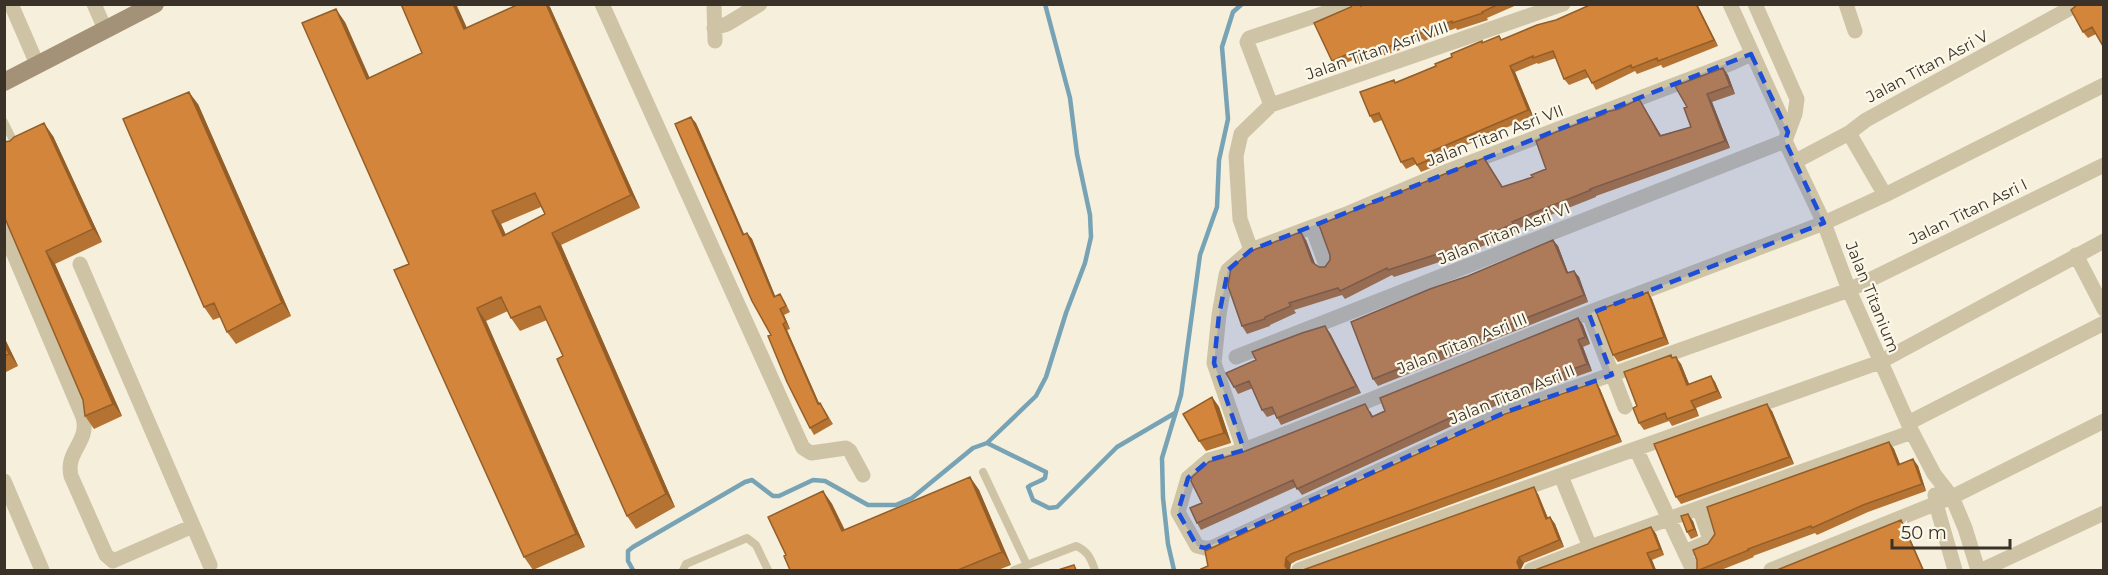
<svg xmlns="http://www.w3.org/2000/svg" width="2108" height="575" font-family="Montserrat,sans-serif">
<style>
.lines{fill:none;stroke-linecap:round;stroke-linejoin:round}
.stream{stroke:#77a3b5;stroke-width:4.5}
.lane{stroke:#cfc3a6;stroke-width:8}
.street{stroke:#cfc3a6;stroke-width:15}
.secondary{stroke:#a39277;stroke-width:18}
.wall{fill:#b57333;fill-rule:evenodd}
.shaded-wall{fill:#945e29}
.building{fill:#d3863b;stroke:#945e29;stroke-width:1.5;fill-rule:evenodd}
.marked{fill:#1d4ed8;fill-opacity:0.2;stroke:#1d4ed8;stroke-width:4.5;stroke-dasharray:12 8;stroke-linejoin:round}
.labels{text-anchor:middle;stroke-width:4.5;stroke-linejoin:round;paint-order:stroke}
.street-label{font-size:16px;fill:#3a3228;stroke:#fcf8e9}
</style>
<rect width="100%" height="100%" fill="#f5efdc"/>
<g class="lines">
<path class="stream" d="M987 443 1036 396 1046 377 1066 313 1085 263 1091 237 1090 215 1077 154 1070 98 1045 4
M633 570 628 561V551L633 547 745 482 752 480 773 496H779L813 480 825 481 868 505H896L912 498 973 448 987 443 1046 472 1045 478C1039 483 1034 482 1028 487L1033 500 1049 508 1057 507 1117 447 1175 413
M1174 570 1168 544 1163 498 1162 458 1181 395 1200 255 1217 207 1219 160 1228 119 1222 47 1233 12 1242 4"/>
<path class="lane" d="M4 122 17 148
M983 472 1027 565
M683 570 686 564 747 538 756 545 768 570
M1014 570 1076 546C1088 551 1091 559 1095 570"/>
<path class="street" d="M11 4 37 64
M94 4 105 29
M602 4 803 448 811 453 846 448 850 451 863 475
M714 4 715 41
M1730 4 1788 132
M1755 4 1797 99 1795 114 1785 141 1824 223 1849 290 1912 432 1934 474 1952 497 1965 528 1978 570
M1846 4 1855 31
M714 28 727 24 760 4
M2104 85 1885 195 1824 223 1543 330 1308 425 1244 450 1209 460 1188 478 1178 512 1197 546 1205 548H1211L1506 412 1849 290 2104 165
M1271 105 1247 42 1249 38 1352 4
M1849 133 1885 195
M1796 161 1849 133 1866 120 2078 4
M1312 227 1326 265
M4 231 83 417C90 442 65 451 71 476L106 555 113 561 193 526
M1251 250 1349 213 1448 171 1732 63 1751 54
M2076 255 2104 309
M80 264 210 565
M1589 314 1625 407
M1236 357 1785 141
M1908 423 2104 323
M1636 449 1693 570
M1244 450 1214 363 1219 315 1226 275 1228 270 1251 250 1240 219 1236 156 1241 134 1271 105 1563 4
M1561 476 1590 547
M4 481 42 570
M1935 495 1936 504 1955 570
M1685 552 1708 542 1710 539 1699 508
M1299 570 1421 525 1880 362 2104 241
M1531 570 1590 547 1912 432
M1771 570 1952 497 2104 421
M1982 570 2104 513"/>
<path class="secondary" d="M4 82 155 4"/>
</g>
<path class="wall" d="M401 4H456L467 28 550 7 640 208 561 245 675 507 636 529 627 516 563 356 547 320 520 331 511 318 508 311 486 321 585 547 533 570 524 557 409 264 345 22 369 78 422 53ZM541 207 545 214 506 235 501 224Z
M1365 4H1519L1487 18 1488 20 1457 30 1456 28 1424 41 1423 39 1399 48 1400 50 1356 65 1353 60 1336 67 1332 61 1363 6Z
M1697 4 1718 46 1663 68 1661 65 1637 74 1635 71 1596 90 1589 77 1569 85 1564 79 1556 58 1538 64 1537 63 1515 72 1533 116 1435 159 1438 165 1421 172 1416 164 1406 169 1401 162 1382 120 1374 123 1370 116 1394 80 1395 82 1436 66 1483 43 1499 36 1502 40 1556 20Z
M2078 4 2096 34 2088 38 2083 32Z
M1723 68 1728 75 1735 94 1712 102 1730 148 1596 196V197L1538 220 1517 229 1518 231 1464 254 1394 277 1392 275 1345 299 1342 295 1294 310 1296 313 1270 325V326L1247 334 1242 326 1306 240 1315 264 1319 267H1325L1484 158 1503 187 1533 177 1644 107 1661 135 1691 127 1687 107Z
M198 104 291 316 236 344 227 332 221 317 213 320 204 307Z
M696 123 744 234 747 233 752 239 775 296 784 300 790 312 784 315 790 329 787 330 819 403 824 409 833 424 814 435 810 428Z
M53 136 102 242 55 264 122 416 94 429 85 416 83 400 7 222 4 219V142Z
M1553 240 1558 246 1568 273 1574 271 1579 277 1588 302 1378 386 1373 379 1468 276Z
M1648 292 1652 299 1669 344 1618 362 1613 355Z
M1578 318 1583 325 1590 344 1583 347 1592 371 1502 403 1302 495 1296 487 1201 530 1197 523 1202 503 1243 452 1370 411 1373 416Z
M1330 333 1361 393 1281 425 1275 414 1267 417 1262 410 1253 388 1238 394 1234 387Z
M4 337 18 366 4 373Z
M1671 355 1673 358 1681 364 1689 384 1711 376 1715 382 1722 398 1696 408 1699 416 1672 426 1669 421 1644 430 1639 423 1637 406Z
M1596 382 1600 389 1622 442 1296 561 1291 564 1208 566Z
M1212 397 1219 407 1231 443 1206 451 1199 441Z
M1772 411 1794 464 1681 504 1676 497Z
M1889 442 1894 449 1900 464 1913 459 1918 466 1926 491 1868 512 1817 535 1815 533 1753 556 1754 557 1721 570H1697Z
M970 477 979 490 1011 565 998 570H790L786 555 823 491 832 504 845 530Z
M1538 494 1548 518 1550 517 1555 524 1564 547 1524 563 1521 569 1303 570Z
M1693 521 1698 536 1691 539 1687 532Z
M1651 527 1656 534 1664 555 1652 560 1656 570H1535Z"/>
<path class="shaded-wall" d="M453 4H456L473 42 464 29Z
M546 4H548L550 7 640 208 631 195Z
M1696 4H1697L1718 46 1714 40Z
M336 9 345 22 376 92 367 79Z
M1510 66 1515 72 1533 116 1528 110Z
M1723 68 1728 75 1735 94 1730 86Z
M189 92 198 104 291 316 282 303Z
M1707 94 1712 102 1730 148 1725 141Z
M1639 99 1644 107 1665 143 1660 136Z
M691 117 696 123 747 241 743 235Z
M44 123 53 136 102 242 93 229Z
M492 211 501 224 512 249 503 236Z
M1301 232 1306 240 1317 269 1312 262Z
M552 233 561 245 675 507 666 494Z
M747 233 752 239 778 303 774 297Z
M1553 240 1558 246 1571 280 1567 273Z
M46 251 55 264 122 416 113 404Z
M1574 271 1579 277 1588 302 1584 295Z
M1648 292 1652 299 1669 344 1664 337Z
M477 308 486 321 585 547 576 534Z
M780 309 784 315 790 329 786 322Z
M1578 318 1583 325 1590 344 1585 337Z
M783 324 787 330 822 410 818 404Z
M1325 326 1330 333 1361 393 1356 386Z
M4 337 18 366 9 354 4 344Z
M1578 340 1583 347 1592 371 1587 364Z
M1676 357 1681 364 1692 391 1687 385Z
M1711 376 1715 382 1722 398 1717 391Z
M1596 382 1600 389 1622 442 1617 435Z
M1212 397 1219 407 1231 443 1224 433Z
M1691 401 1696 408 1699 416 1695 409Z
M1767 404 1772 411 1794 464 1789 457Z
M1889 442 1894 449 1903 472 1898 465Z
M1913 459 1918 466 1926 491 1922 484Z
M970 477 979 490 1011 565 1002 552Z
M1534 487 1538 494 1551 526 1546 519Z
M823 491 832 504 851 544 842 531Z
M1688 514 1693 521 1698 536 1694 529Z
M1550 517 1555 524 1564 547 1559 540Z
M1901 520 1905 527 1924 570H1923Z
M1651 527 1656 534 1664 555 1660 549Z
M1647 553 1652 560 1656 570H1654Z
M1519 557 1524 563 1521 569 1522 570H1520L1517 562Z
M1286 558 1291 564 1290 570H1288L1285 566Z"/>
<path class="building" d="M401 4H453L464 29 519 4H546L631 195 552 233 666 494 627 516 557 359 563 356 540 306 511 318 501 297 477 308 576 534 524 557 394 270 409 264 302 23 336 9 367 79 422 53ZM535 193 545 214 503 236 492 211Z
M1353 4H1361V6L1365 4H1499L1482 12 1483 13 1452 23V21L1419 34V33L1395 42 1396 44 1352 59 1350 53 1332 61 1314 23 1351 7Z
M1592 4H1696L1714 40 1658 61 1657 58 1632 68 1631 65 1592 83 1585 70 1564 79 1553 51 1533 58V56L1510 66 1528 110 1430 152 1433 158 1417 165 1413 158 1401 162 1379 113 1370 116 1360 92 1394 80 1395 83 1436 66 1435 64 1452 57 1451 54 1482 41V43L1499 36 1501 40 1537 25 1556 20Z
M2078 4H2103V46L2092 27 2083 32 2071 10Z
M1723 68 1730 86 1707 94 1725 141 1590 189 1591 190 1533 213 1512 222 1513 224 1459 247 1388 270 1387 268 1340 291 1338 288 1289 303 1291 306 1265 317V319L1242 326 1228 286 1231 268 1251 251 1301 232 1312 262 1319 267H1325L1330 260V255L1319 225 1484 158 1502 187 1533 177 1531 175 1546 169 1536 141 1556 132 1605 114 1606 112 1619 109 1639 99 1660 136 1691 127 1684 108 1687 107 1675 86Z
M189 92 282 303 227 332 214 303 204 307 123 119Z
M691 117 743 235 747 233 774 297 780 294 786 306 780 309 786 322 783 324 818 404 820 403 828 418 810 428 787 382 768 336 771 335 752 301 675 124Z
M44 123 93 229 46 251 113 404 85 416 83 400 4 216V142L10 141 14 137Z
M1553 240 1567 273 1574 271 1584 295 1373 379 1351 322 1430 289 1468 276Z
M1648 292 1664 337 1613 355 1596 311Z
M1578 318 1585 337 1578 340 1587 364 1497 396 1297 489 1293 480 1197 523 1190 508 1202 503 1191 481 1192 477 1209 462 1243 452 1365 404 1372 417 1385 411 1380 398Z
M1325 326 1356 386 1277 418 1272 407 1262 410 1249 381 1234 387 1226 373 1256 360 1252 352 1302 333Z
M4 344 9 354 4 356Z
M1671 355 1672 358 1676 357 1687 385 1711 376 1717 391 1691 401 1695 409 1667 419 1665 413 1639 423 1633 408 1637 406 1624 372Z
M1596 382 1617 435 1291 554 1286 558 1285 566 1288 570H1202L1201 569 1208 566 1205 551 1505 414Z
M1212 397 1224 433 1199 441 1183 414Z
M1767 404 1789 457 1676 497 1654 444Z
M1889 442 1898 465 1913 459 1922 484 1863 505 1812 528 1811 526 1748 549 1749 550 1699 570H1697V560L1693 550 1708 544 1715 534 1707 507Z
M970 477 1002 552 958 570H790L784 556 786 555 768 517 823 491 842 531Z
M1534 487 1546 519 1550 517 1559 540 1519 557 1517 562 1520 570H1303Z
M1688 514 1694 529 1687 532 1681 516Z
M1901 520 1923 570H1777Z
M1651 527 1660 549 1647 553 1654 570H1535Z
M1074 565 1076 570H1058Z"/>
<path class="marked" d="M1751 54 1788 132 1785 141 1824 223 1589 314 1612 375 1506 412 1205 548 1197 546 1178 512 1188 478 1209 460 1244 450 1214 363 1219 315 1228 270 1251 250Z"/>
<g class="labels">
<g class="street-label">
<text transform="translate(1377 50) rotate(-19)" y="6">Jalan Titan Asri VIII</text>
<text transform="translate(1927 66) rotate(-28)" y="6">Jalan Titan Asri V</text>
<text transform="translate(1495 135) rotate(-21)" y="6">Jalan Titan Asri VII</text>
<text transform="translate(1968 211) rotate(-26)" y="6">Jalan Titan Asri I</text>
<text transform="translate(1504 233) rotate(-22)" y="6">Jalan Titan Asri VI</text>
<text transform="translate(1873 297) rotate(68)" y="6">Jalan Titanium</text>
<text transform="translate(1462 343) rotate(-22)" y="6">Jalan Titan Asri III</text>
<text transform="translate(1512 394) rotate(-22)" y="6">Jalan Titan Asri II</text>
</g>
</g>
<rect width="2108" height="575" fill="none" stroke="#3a3228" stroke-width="12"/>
<path d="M1892 539v9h118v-9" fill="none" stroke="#3a3228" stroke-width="3"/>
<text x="1901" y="539" font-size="18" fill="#3a3228" stroke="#fcf8e9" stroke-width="4.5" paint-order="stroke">50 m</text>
</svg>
